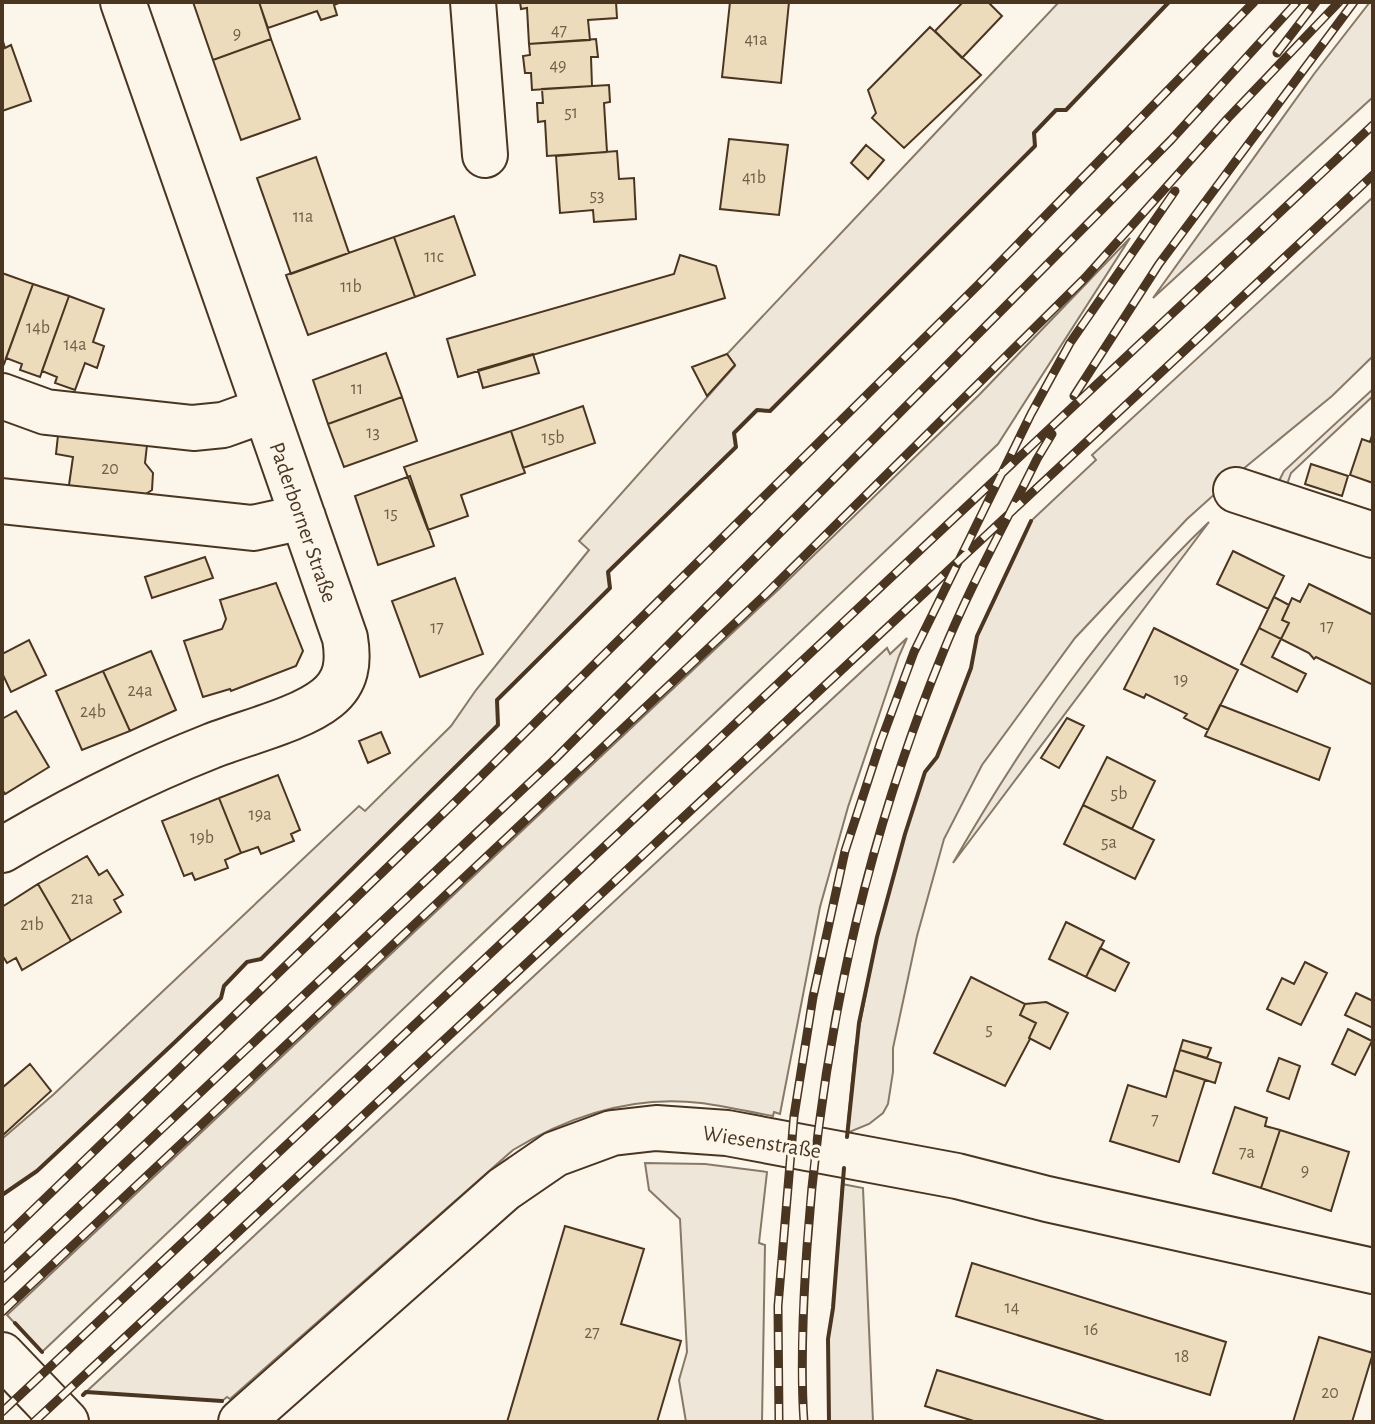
<svg xmlns="http://www.w3.org/2000/svg" width="1375" height="1424" font-family="'Alegreya Sans',sans-serif">
<style>
.green{fill:#ede6d9;stroke:#887966;stroke-width:2}
.building{fill:#ecdcbc;stroke:#4a3520;stroke-width:2}
.lines{fill:none;stroke-linecap:round;stroke-linejoin:round}
.minor-casing{stroke:#4a3520;stroke-width:48}
.minor{stroke:#fbf6e9;stroke-width:44}
.rail-casing{stroke:#4a3520;stroke-width:9}
.rail{stroke:#fbf6e9;stroke-width:6;stroke-dasharray:18;stroke-linecap:butt}
.wall{stroke:#4a3520;stroke-width:4}
.labels{text-anchor:middle;stroke-width:6;stroke-linejoin:round;paint-order:stroke}
.number-label{font-size:18px;fill:#725f47}
.street-label{font-size:22px;fill:#4a3520;stroke:#fbf6e9}
</style>
<rect width="100%" height="100%" fill="#fbf6e9"/>
<path class="green" d="M1059 2H1169L1066 110H1056L1034 133 1035 146 770 411H757L734 433 736 447 609 571 610 588 497 700 498 725 261 959 247 962 224 986 221 998 175 1042 37 1171 2 1195V1139L54 1094 359 806 365 811 451 726 476 690 589 550 579 541 735 366 727 354Z
M1370 2H1373V97L1153 298 1314 74Z
M1373 197V356L1332 396 1237 474 1187 519 1075 638 982 765 944 839 917 936 893 1048V1072L888 1104 883 1113 869 1124 847 1133 855 1049 877 937 905 834 925 772 937 757 971 668 977 636 1031 521 1096 460 1092 455Z
M1130 238 998 444 42 1352 7 1315 779 589 979 395Z
M1373 389V396L1291 473 1285 490 1282 489 1280 479 1284 471Z
M1209 522 953 863C1024 740 1105 621 1209 522Z
M907 638 899 656 848 807 820 907 780 1114 774 1112 773 1116C749 1112 725 1106 701 1103 634 1095 569 1116 513 1150L230 1399 227 1397 222 1401 86 1392 887 648 890 654Z
M645 1163 705 1164 767 1172 759 1243 765 1245 762 1422H686L679 1380 687 1352 680 1219 649 1190Z
M842 1184 863 1188 873 1422H829L828 1339 833 1308Z"/>
<path class="building" d="M193 2H259L271 39 213 60Z
M259 2H341L334 5 337 15 321 20 317 11 268 28Z
M520 2H616L617 18 588 20 590 40 529 44 527 8 521 9Z
M730 2H789L781 83 722 77Z
M963 2H988L1002 16 962 58 935 31Z
M930 27 981 75 904 148 872 118 876 113 868 90Z
M2 38 5 48 11 45 31 101 2 111Z
M271 39 300 119 241 140 213 60Z
M596 39 598 57H591L592 86 532 90 531 73H525L523 56 530 55 529 44Z
M609 85 610 102 604 103 607 152 547 156 545 121 538 122 537 103H543L542 89Z
M729 139 788 145 779 215 720 209Z
M866 145 884 160 868 179 851 163Z
M617 151 619 179 634 178 636 219 594 222 593 210 560 213 556 156Z
M316 157 349 253 291 274 257 178Z
M454 216 475 275 415 297 394 237Z
M394 237 415 297 308 335 286 275Z
M680 255 716 266 725 298 458 377 447 339 674 274Z
M2 273 33 284 4 364 2 363Z
M33 284 69 296 40 377 20 370 22 364 6 358Z
M69 296 104 309 93 342 104 346 97 368 85 363 75 390 55 383 57 377 42 371Z
M386 353 402 397 328 424 313 380Z
M533 354 539 373 483 388 478 370Z
M727 354 735 365 707 396 692 367Z
M402 397 417 441 344 467 328 424Z
M583 406 595 443 523 468 511 431Z
M59 426 148 436 145 463 153 473 152 490 141 497 67 499 73 457 56 454Z
M511 431 525 473 461 495 468 516 428 530 404 467Z
M1373 432V483L1350 475 1362 439 1370 442Z
M1311 464 1348 476 1342 496 1305 484Z
M410 476 434 546 378 565 355 496Z
M1233 551 1284 576 1268 609 1217 584Z
M205 557 213 578 152 598 145 577Z
M455 578 483 654 420 677 392 601Z
M276 583 303 651 296 666 231 691 230 689 203 697 184 641 222 629 226 619 220 600Z
M1309 584 1373 615V685L1316 657 1314 659 1309 653 1281 639 1289 623 1282 620 1292 598 1300 602Z
M1274 597 1289 605 1282 620 1289 623 1281 639 1259 628Z
M1154 628 1238 670 1208 730 1184 718 1187 714 1146 694 1144 698 1124 689Z
M1259 628 1281 639 1272 657 1306 674 1297 692 1241 664Z
M29 640 46 675 11 692 2 673V654Z
M151 651 176 710 130 731 103 671Z
M103 671 130 731 82 750 56 691Z
M1220 705 1330 748 1319 780 1205 736Z
M16 711 49 767 5 794 2 789V719Z
M1067 718 1084 726 1059 768 1041 758Z
M381 732 390 753 368 763 359 741Z
M1107 757 1155 781 1132 829 1083 805Z
M278 775 300 830 291 834 294 841 261 854 258 847 241 853 219 798Z
M219 798 241 853 225 860 228 868 195 880 192 873 184 876 162 821Z
M1083 805 1154 840 1135 879 1064 844Z
M87 856 99 875 107 870 123 895 114 900 121 912 71 941 38 884Z
M38 884 71 941 22 970 16 958 7 963 2 955V907Z
M1066 922 1104 941 1086 977 1049 959Z
M1100 948 1129 963 1115 991 1086 977Z
M1305 962 1327 973 1301 1025 1267 1009 1282 978 1294 984Z
M971 977 1025 1004 1020 1015 1036 1023 1029 1038 1030 1039 1005 1086 934 1053Z
M1356 993 1373 1001V1028L1345 1015Z
M1046 1002 1068 1013 1050 1049 1029 1038 1036 1023 1020 1015 1025 1004Z
M1348 1029 1372 1041 1355 1075 1332 1064Z
M1183 1040 1211 1048 1207 1058 1180 1050Z
M1180 1050 1221 1063 1215 1083 1174 1070Z
M1279 1058 1300 1066 1289 1099 1267 1091Z
M30 1064 51 1091 2 1136V1088Z
M1174 1070 1205 1080 1179 1162 1110 1141 1128 1085 1166 1097Z
M1235 1107 1267 1118 1265 1126 1280 1130 1261 1188 1213 1173Z
M1280 1130 1349 1152 1331 1211 1261 1188Z
M565 1226 644 1249 621 1324 681 1341 657 1422H507Z
M972 1263 1226 1342 1210 1395 956 1316Z
M1319 1337 1373 1353 1352 1422H1293Z
M937 1370 1108 1422H977L925 1406Z"/>
<g class="lines">
<defs>
<path id="minor" d="M473 2 485 155
M2 396 46 412 193 428 223 425 265 410
M1236 490 1373 535
M2 501 253 528 303 517
M2 850C68 811 138 775 209 747 243 733 300 720 327 698 347 682 349 662 345 638L123 2
M2 1355 66 1422
M241 1422 504 1189 555 1154 612 1133 656 1128 727 1133 957 1176 1047 1199 1373 1271"/>
</defs>
<use href="#minor" class="minor-casing"/>
<use href="#minor" class="minor"/>
<defs>
<path id="rail" d="M1277 53 1316 2
M1074 396 1159 264 1354 2
M2 1240 453 804 978 285 1254 2
M2 1279 556 758 1171 140 1297 2
M2 1312 765 595 1085 278 1228 118 1339 2
M2 1412 1373 125
M34 1422 1373 175
M779 1422 778 1306 794 1116 813 997 845 851 881 741 914 652 1031 414 1070 343 1175 191
M804 1422C800 1364 803 1305 807 1247 821 1045 865 843 942 655 969 588 1005 524 1037 459L1052 434"/>
</defs>
<use href="#rail" class="rail-casing"/>
<use href="#rail" class="rail"/>
<path class="wall" d="M847 1137 859 1023 877 937 905 834 925 772 937 757 971 668 977 636 1031 521
M2 1195 37 1171 175 1042 221 998 224 986 247 962 261 959 498 725 497 700 610 588 608 572 736 447 734 433 757 410 770 411 1035 146 1034 133 1056 110H1066L1169 2
M15 1323 42 1352
M83 1395 86 1392 222 1401
M829 1422 828 1339 833 1308 844 1168"/>
</g>
<g class="labels">
<g class="number-label">
<text x="559" y="36">47</text>
<text x="237" y="39">9</text>
<text x="756" y="45">41a</text>
<text x="558" y="71">49</text>
<text x="571" y="118">51</text>
<text x="754" y="183">41b</text>
<text x="597" y="201">53</text>
<text x="303" y="222">11a</text>
<text x="434" y="262">11c</text>
<text x="351" y="292">11b</text>
<text x="38" y="333">14b</text>
<text x="75" y="350">14a</text>
<text x="357" y="394">11</text>
<text x="373" y="438">13</text>
<text x="553" y="443">15b</text>
<text x="110" y="474">20</text>
<text x="391" y="519">15</text>
<text x="1327" y="632">17</text>
<text x="437" y="633">17</text>
<text x="1181" y="685">19</text>
<text x="140" y="696">24a</text>
<text x="93" y="717">24b</text>
<text x="1119" y="799">5b</text>
<text x="260" y="820">19a</text>
<text x="202" y="843">19b</text>
<text x="1109" y="848">5a</text>
<text x="82" y="904">21a</text>
<text x="32" y="930">21b</text>
<text x="989" y="1035">5</text>
<text x="1155" y="1125">7</text>
<text x="1247" y="1158">7a</text>
<text x="1305" y="1176">9</text>
<text x="1012" y="1313">14</text>
<text x="1091" y="1335">16</text>
<text x="592" y="1338">27</text>
<text x="1182" y="1362">18</text>
<text x="1330" y="1398">20</text>
</g>
<g class="street-label">
<text transform="translate(304 522) rotate(71)" y="8">Paderborner Straße</text>
<text transform="translate(762 1141) rotate(9)" y="8">Wiesenstraße</text>
</g>
</g>
<rect width="1375" height="1424" fill="none" stroke="#4a3520" stroke-width="8"/>
</svg>
